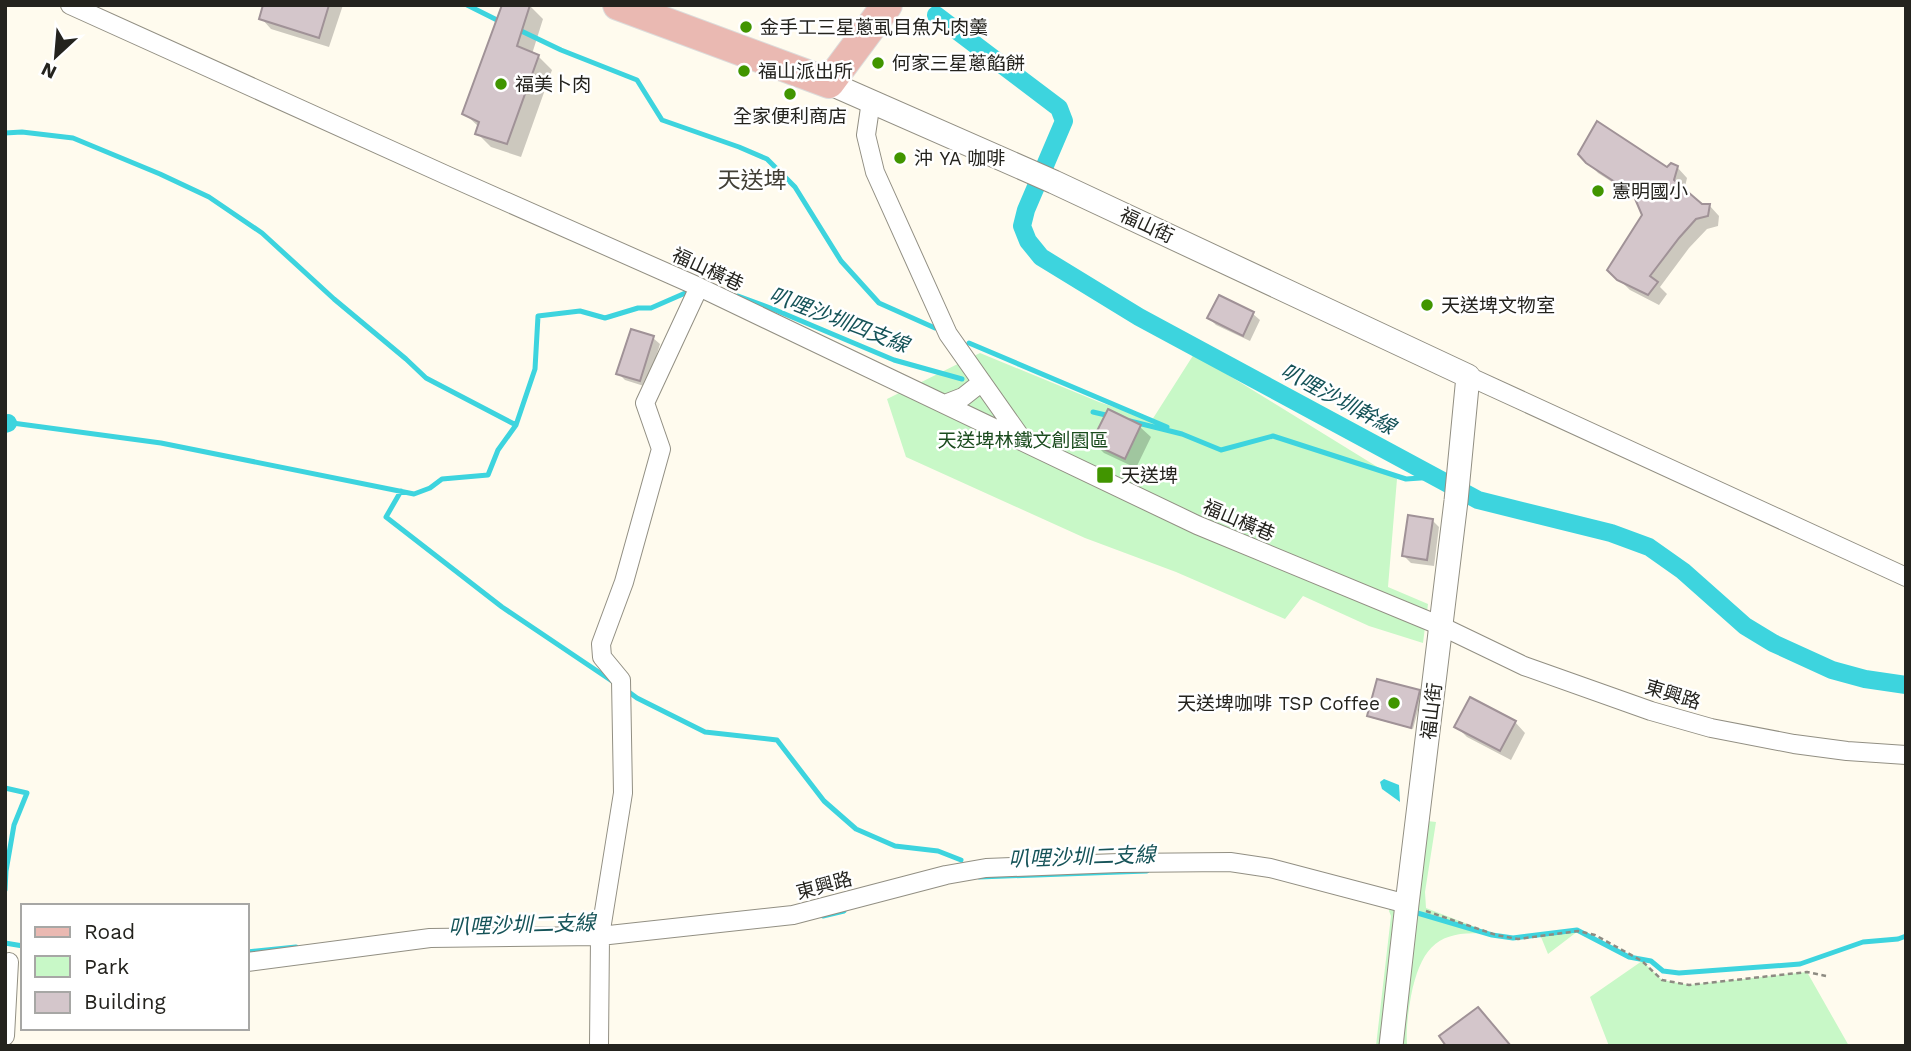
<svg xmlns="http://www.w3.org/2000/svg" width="1911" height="1051" font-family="'Work Sans','Noto Sans TC',sans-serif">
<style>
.green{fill:#c8f8c7;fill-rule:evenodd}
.water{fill:#3dd4de}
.shadow{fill:#0003}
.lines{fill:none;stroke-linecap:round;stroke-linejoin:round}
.stream{stroke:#3dd4de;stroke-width:5}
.canal{stroke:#3dd4de;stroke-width:18}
.building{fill:#d4c6cb;stroke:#a09297;stroke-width:2}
.minor-casing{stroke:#928f83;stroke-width:20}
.tertiary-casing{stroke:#928f83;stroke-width:25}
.primary-casing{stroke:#dcdcdb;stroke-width:32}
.path{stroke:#8d8b82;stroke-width:2.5;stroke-dasharray:5 3.5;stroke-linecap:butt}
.minor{stroke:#fff;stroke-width:18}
.tertiary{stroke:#fff;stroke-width:23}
.primary{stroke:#eab9b2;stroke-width:30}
.poi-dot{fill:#419500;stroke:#fff;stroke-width:2.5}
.labels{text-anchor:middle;stroke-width:5;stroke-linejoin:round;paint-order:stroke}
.poi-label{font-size:19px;fill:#24231e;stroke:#fff;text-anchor:start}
.street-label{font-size:19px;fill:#24231e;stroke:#fff}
.park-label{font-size:19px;fill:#1b4c1e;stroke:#fff}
.water-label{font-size:21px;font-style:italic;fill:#155358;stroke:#fff}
.quarter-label{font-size:23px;fill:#434036;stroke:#fff}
</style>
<rect width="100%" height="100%" fill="#fffbee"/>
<path class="green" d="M980 353 1099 402 1152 420 1194 354 1397 479 1388 587 1428 604 1423 643 1369 626 1303 596 1285 619 1176 572 1085 538 906 457 887 399ZM1108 409 1141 425 1125 459 1091 443Z
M1409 819 1436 822 1425 892 1426 908 1496 935C1442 928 1422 942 1411 996 1408 1014 1406 1028 1407 1046H1376L1391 916 1389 911 1393 892 1398 893Z
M1578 931 1548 954 1541 937Z
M1642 961 1662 980 1689 985 1807 972 1849 1046H1609L1590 997Z"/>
<path class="water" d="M1384 779 1399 785 1400 802 1382 789 1380 782Z"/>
<path class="shadow" d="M265 5H343L329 47 271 29 261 18Z
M529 5 543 19 532 54 538 56 552 70 521 157 491 147 477 133 479 127 464 113Z
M1580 154 1668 169 1677 167 1687 178 1684 191 1701 205H1709L1719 216 1718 226 1707 229 1689 248 1660 287 1667 294 1659 305 1630 290 1609 270 1644 215 1637 198 1598 173Z
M1253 314 1260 320 1250 341 1216 325 1209 318Z
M653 338 660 344 647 387 625 380 618 373Z
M1140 427 1151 437 1136 468 1104 453 1093 442Z
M1432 520 1439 527 1434 566 1411 563 1404 556Z
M1419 692 1422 695 1413 729 1372 718 1369 716Z
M1515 722 1525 733 1511 760 1467 737 1457 727Z"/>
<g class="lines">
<path class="stream" d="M467 5 503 23
M515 28 561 50 637 80 662 120 739 147 767 159 795 187 841 261 879 303 935 328
M5 133 22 132 73 138 160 174 209 197 262 233 334 299 406 359 426 378 516 425 535 369 538 316 580 311 605 318 638 308H651L690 291
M738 296 773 309 894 360 962 379
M969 343 1167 427
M1093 412 1110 416
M1130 421 1182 434 1221 450 1273 436 1406 479 1435 477
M5 422 161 443 414 494 430 488 442 479 488 475 498 450 516 425
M401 491 386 517 502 607 612 681
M626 690 637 698 705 732 777 740 824 801 856 829 895 846 938 851 961 860
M5 788 27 793 14 825 6 871 5 890
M979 877 1147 871
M1414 912 1492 935 1513 938 1577 930 1629 957 1651 961 1663 971 1679 973 1800 964 1863 942 1898 939 1906 936
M823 916 844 911
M5 943 23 946
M247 952 296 947"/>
<path class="canal" d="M936 15 1059 108 1064 121 1026 210 1022 226 1028 241 1041 257 1139 317 1478 500 1611 533 1649 547 1683 571 1745 626 1773 643 1832 670 1865 679 1906 685
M5 424 8 423"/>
</g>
<path class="building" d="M263 5H329L319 38 259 19Z
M502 5H530L517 46 539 55 507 144 475 134 479 122 462 114Z
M1597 121 1667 167 1671 163 1678 166 1674 180 1702 204H1710L1708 216 1696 219 1679 238 1650 276 1658 282 1648 295 1617 280 1607 270 1642 215 1633 194 1586 163 1578 154Z
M1219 295 1254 312 1243 336 1207 318Z
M631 329 654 336 640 381 616 374Z
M1108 409 1141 425 1125 459 1091 443Z
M1408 515 1433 519 1427 560 1402 556Z
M1377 679 1420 690 1411 728 1367 716Z
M1470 697 1516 721 1500 751 1454 727Z
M1478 1007 1511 1046H1446L1439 1036Z"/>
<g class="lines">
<defs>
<path id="minor" d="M70 5 446 175 699 287 1197 525 1441 626 1524 666 1651 711 1711 728 1794 744 1847 751 1906 755
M871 101 866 135 875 172 948 334 1022 439
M1468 376 1906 577
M945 404 963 397 982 382
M247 962 430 938 600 936 793 915 946 875 986 868 1119 863 1230 862 1270 868 1407 904
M5 1036 9 962
M599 1046 600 936 623 793 621 680 602 657 601 644 624 582 661 449 645 403 699 287"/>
<path id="tertiary" d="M829 83 1054 182 1468 376 1456 501 1407 904 1391 1046"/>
<path id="primary" d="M618 5 829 83 887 5"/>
</defs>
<use href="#minor" class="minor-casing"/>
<use href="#tertiary" class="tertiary-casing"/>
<use href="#primary" class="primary-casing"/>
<path class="path" d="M1426 911 1496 935 1518 939 1578 931 1595 935 1642 961 1662 980 1689 985 1807 972 1826 976"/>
<use href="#minor" class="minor"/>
<use href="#tertiary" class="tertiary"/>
<use href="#primary" class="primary"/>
</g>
<g class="poi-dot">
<circle cx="746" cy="27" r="7"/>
<circle cx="878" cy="63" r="7"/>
<circle cx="744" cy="71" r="7"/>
<circle cx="501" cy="84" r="7"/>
<circle cx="790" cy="94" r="7"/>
<circle cx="900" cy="158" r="7"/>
<circle cx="1598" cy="191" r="7"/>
<circle cx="1427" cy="305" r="7"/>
<rect x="1096" y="466" width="18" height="18" rx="3.5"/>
<circle cx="1394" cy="703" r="7"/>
</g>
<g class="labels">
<g class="poi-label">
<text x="760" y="34">金手工三星蔥虱目魚丸肉羹</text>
<text x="892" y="70">何家三星蔥餡餅</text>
<text x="758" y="78">福山派出所</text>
<text x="515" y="91">福美卜肉</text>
<text x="790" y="123" text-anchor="middle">全家便利商店</text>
<text x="914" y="165">沖 YA 咖啡</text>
<text x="1612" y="198">憲明國小</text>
<text x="1441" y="312">天送埤文物室</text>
<text x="1121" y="482">天送埤</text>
<text x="1380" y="710" text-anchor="end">天送埤咖啡 TSP Coffee</text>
</g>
<g class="street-label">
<text transform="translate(1147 225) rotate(25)" y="7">福山街</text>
<text transform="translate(708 269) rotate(25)" y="7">福山橫巷</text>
<text transform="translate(1239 520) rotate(23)" y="7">福山橫巷</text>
<text transform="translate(1673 694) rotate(17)" y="7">東興路</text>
<text transform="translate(1431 711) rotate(-83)" y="7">福山街</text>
<text transform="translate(824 885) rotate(-15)" y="7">東興路</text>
</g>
<g class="park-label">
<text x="1023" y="447">天送埤林鐵文創園區</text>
</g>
<g class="water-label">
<text transform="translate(839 320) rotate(21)" y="7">叭哩沙圳四支線</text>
<text transform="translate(1338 399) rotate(28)" y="7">叭哩沙圳幹線</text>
<text transform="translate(1082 857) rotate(-2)" y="7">叭哩沙圳二支線</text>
<text transform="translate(522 925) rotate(-2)" y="7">叭哩沙圳二支線</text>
</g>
<g class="quarter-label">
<text x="752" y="188">天送埤</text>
</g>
</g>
<rect width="1911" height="1051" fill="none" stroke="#24231e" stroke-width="14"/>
<rect x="21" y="904" width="228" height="126" fill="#ffffff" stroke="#a7a7a5" stroke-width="2"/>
<rect x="35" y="927" width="35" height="10" fill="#eab9b2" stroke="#a7a7a5" stroke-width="2"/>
<text x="84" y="939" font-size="21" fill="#24231e">Road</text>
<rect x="35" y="956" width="35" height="21" fill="#c8f8c7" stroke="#a7a7a5" stroke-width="2"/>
<text x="84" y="974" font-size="21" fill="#24231e">Park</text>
<rect x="35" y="992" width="35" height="21" fill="#d4c6cb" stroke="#a7a7a5" stroke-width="2"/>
<text x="84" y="1009" font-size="21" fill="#24231e">Building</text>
<g transform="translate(56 56) rotate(206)" stroke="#ffffff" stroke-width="5" paint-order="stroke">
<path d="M0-5L12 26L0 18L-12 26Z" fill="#24231e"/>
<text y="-10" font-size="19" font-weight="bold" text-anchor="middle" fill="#24231e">N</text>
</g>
</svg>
